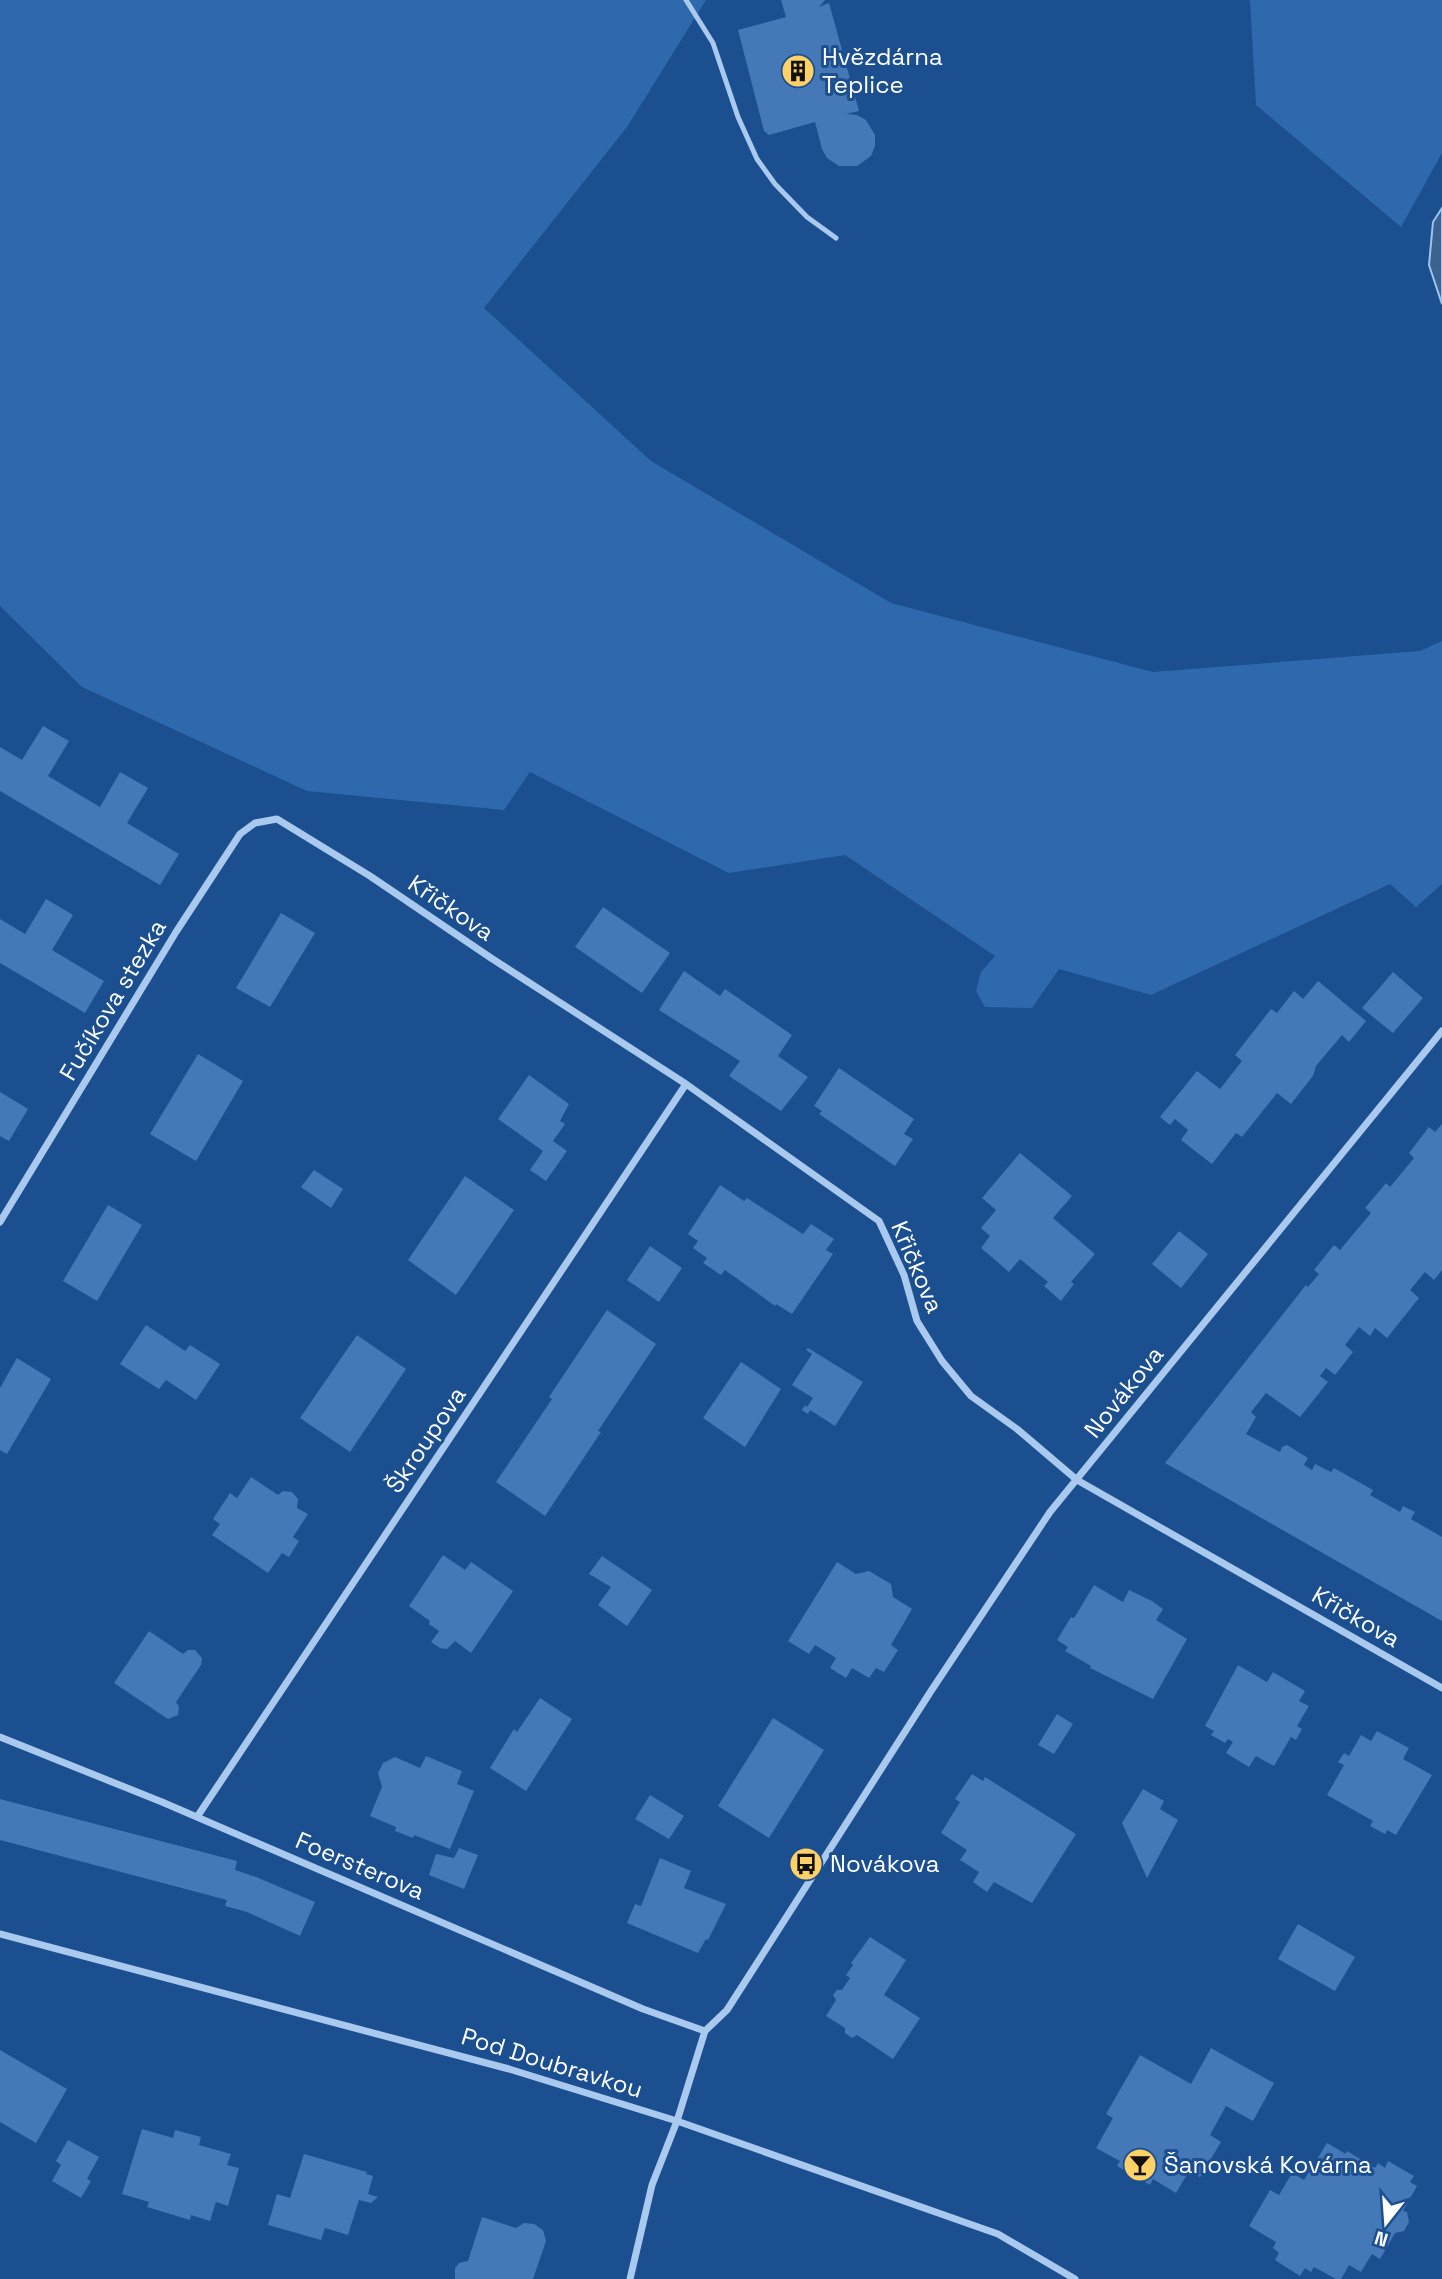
<svg xmlns="http://www.w3.org/2000/svg" width="1442" height="2279" font-family="'Space Grotesk',sans-serif">
<style>
.green{fill:#2e69ad}
.water{fill:#3c6290;stroke:#9cc4f0;stroke-width:2}
.building{fill:#4478b7}
.lines{fill:none;stroke-linecap:round;stroke-linejoin:round}
.service{stroke:#a9c9ee;stroke-width:5}
.minor{stroke:#a9c9ee;stroke-width:7}
.labels{text-anchor:middle;stroke-width:6;stroke-linejoin:round;paint-order:stroke}
.poi-label{font-size:24px;fill:#fff;stroke:#1b4f8f;text-anchor:start}
.street-label{font-size:24px;fill:#fff;stroke:#1b4f8f}
</style>
<rect width="100%" height="100%" fill="#1b4f8f"/>
<path class="green" d="M0 0H706L627 127 484 308 651 461 891 603 1153 672 1420 651 1442 641V884L1416 907 1390 884 1151 995 1059 969 1032 1008 985 1007 976 991 981 972 995 956 845 855 729 873 530 772 504 810 307 791 82 687 0 606Z
M1250 0H1442V153L1401 227 1256 105Z"/>
<path class="water" d="M1442 208V304L1429 265 1433 222Z"/>
<path class="building" d="M781 0H825L819 7 829 3 859 111 846 114 857 115 866 120 875 135V146L871 156 857 166H839L827 158 822 149 815 122 769 135 764 131 738 30 786 17Z
M43 726 69 741 48 776 100 807 120 772 148 788 127 823 179 854 160 885 0 791V747L22 760Z
M46 899 73 915 52 950 104 981 85 1013 0 963V919L25 934Z
M603 907 670 953 642 993 575 947Z
M281 913 315 933 270 1007 236 988Z
M684 971 720 996 725 989 792 1035 778 1056 808 1077 781 1111 729 1076 740 1061 659 1010Z
M1393 972 1423 998 1393 1033 1362 1008Z
M1318 981 1366 1021 1349 1042 1342 1035 1316 1066 1313 1076 1291 1104 1277 1093 1242 1137 1236 1133 1212 1164 1181 1140 1188 1130 1175 1119 1170 1125 1160 1117 1197 1071 1220 1089 1242 1061 1235 1055 1271 1009 1277 1013 1294 991 1303 999Z
M198 1054 243 1081 196 1161 150 1134Z
M839 1068 914 1119 904 1134 913 1139 895 1166 819 1114 822 1111 814 1106Z
M529 1075 569 1104 560 1121 565 1124 553 1141 567 1151 546 1181 530 1170 543 1151 498 1119Z
M0 1092 28 1109 9 1141 0 1136Z
M1442 1124V1270L1434 1280 1425 1272 1410 1290 1419 1298 1387 1338 1375 1328 1370 1336 1359 1327 1345 1345 1353 1352 1335 1375 1326 1368 1320 1376 1328 1382 1300 1417 1266 1393 1251 1412 1256 1417 1246 1434 1280 1452 1282 1447 1287 1445 1308 1458 1304 1465 1312 1470 1315 1464 1331 1472 1334 1468 1373 1490 1370 1495 1400 1512 1403 1506 1415 1512 1411 1519 1442 1537V1621L1165 1463 1306 1285 1308 1287 1319 1274 1314 1270 1334 1245 1340 1250 1371 1213 1365 1208 1386 1183 1390 1187 1414 1158 1409 1153 1429 1127 1435 1132Z
M1020 1153 1072 1196 1053 1218 1095 1254 1071 1282 1074 1284 1061 1301 1044 1286 1048 1282 1020 1259 1009 1272 981 1248 990 1236 981 1228 996 1210 982 1198Z
M314 1170 343 1189 331 1208 301 1187Z
M465 1176 514 1210 456 1295 408 1260Z
M720 1185 744 1201 747 1198 803 1234 811 1224 834 1239 826 1250 833 1254 792 1314 776 1304 775 1306 725 1270 721 1275 703 1263 707 1258 693 1248 698 1241 688 1234Z
M108 1205 142 1225 97 1301 63 1281Z
M1179 1231 1208 1254 1181 1288 1152 1264Z
M650 1246 682 1268 659 1302 627 1280Z
M607 1310 656 1344 598 1431 601 1432 545 1516 496 1482 552 1399 549 1397Z
M146 1325 185 1351 190 1345 220 1364 196 1400 166 1380 159 1389 120 1364Z
M357 1335 406 1369 350 1452 300 1418Z
M808 1348 863 1382 835 1426 810 1410 808 1414 802 1410 805 1405 807 1407 813 1398 792 1385 812 1354 806 1350Z
M17 1358 51 1379 7 1454 0 1450V1388Z
M741 1362 781 1389 745 1447 703 1418Z
M251 1477 278 1495 283 1491 292 1492 298 1499 297 1508 308 1514 293 1537 299 1541 289 1557 282 1553 268 1573 212 1535 220 1524 213 1519 230 1493 237 1498Z
M443 1555 465 1570 471 1562 513 1591 471 1653 455 1641 447 1649 440 1648 431 1642 439 1631 429 1624 430 1621 409 1606Z
M602 1556 652 1590 627 1626 598 1605 611 1587 589 1574Z
M837 1562 856 1574 869 1571 891 1584 893 1597 912 1609 891 1645 898 1650 884 1672 876 1668 869 1678 852 1668 846 1678 830 1668 836 1658 815 1645 809 1654 788 1641Z
M1094 1585 1123 1602 1129 1590 1152 1601 1163 1609 1156 1620 1187 1639 1153 1699 1090 1668 1091 1666 1065 1651 1068 1647 1057 1640 1071 1617 1074 1618Z
M149 1631 183 1654 188 1650H195L202 1658 201 1665 176 1702 179 1707 178 1715 168 1719 114 1683Z
M1238 1665 1267 1682 1273 1672 1305 1691 1299 1701 1309 1706 1297 1726 1302 1729 1296 1740 1291 1737 1274 1766 1256 1756 1249 1767 1226 1753 1233 1742 1228 1739 1225 1743 1211 1735 1214 1731 1205 1726Z
M540 1698 572 1719 526 1791 490 1768 514 1729 517 1732Z
M1057 1714 1073 1724 1054 1754 1038 1745Z
M773 1718 824 1750 769 1838 718 1806Z
M1377 1731 1409 1748 1403 1759 1432 1775 1396 1835 1387 1830 1385 1834 1370 1826 1373 1821 1327 1795 1344 1765 1338 1762 1344 1753 1349 1756 1361 1735 1371 1741Z
M426 1756 462 1771 457 1784 474 1791 450 1849 414 1835 413 1838 395 1831 396 1827 370 1816 382 1787 378 1773 383 1763 395 1757 420 1768Z
M972 1774 983 1781 985 1777 1076 1834 1032 1903 994 1882 987 1892 973 1882 979 1872 960 1860 967 1850 941 1833 960 1802 955 1799Z
M1143 1789 1164 1801 1160 1809 1178 1820 1147 1878 1122 1823Z
M650 1795 684 1816 669 1839 635 1819Z
M0 1799 237 1861 235 1870 256 1877 315 1902 300 1936 247 1912 225 1906 227 1900 0 1840Z
M459 1848 478 1855 464 1889 429 1875 436 1854 454 1858Z
M660 1858 691 1871 684 1888 726 1904 708 1940 706 1939 698 1953 627 1923 635 1904 641 1906Z
M1298 1924 1355 1957 1335 1991 1278 1959Z
M870 1937 906 1960 884 1995 920 2018 893 2059 857 2035 852 2038 845 2033V2028L826 2016 836 2000 833 1995 837 1990H842L850 1978 846 1975 853 1965 851 1963Z
M1211 2048 1274 2083 1253 2121 1226 2106 1210 2135 1221 2142 1200 2177 1189 2171 1176 2193 1153 2179 1150 2185 1117 2166 1120 2161 1096 2148 1113 2118 1106 2114 1140 2055 1191 2084Z
M0 2050 67 2089 36 2143 0 2122Z
M142 2129 173 2138 175 2130 201 2137 199 2145 231 2154 227 2165 239 2168 228 2206 216 2202 210 2221 191 2215 190 2220 147 2207 149 2202 122 2194Z
M68 2140 99 2157 87 2179 91 2181 81 2198 52 2181 61 2165 56 2161Z
M1327 2143 1346 2154 1347 2151 1375 2168 1378 2163 1385 2168 1388 2161 1414 2176 1410 2182 1417 2186 1403 2211 1407 2212 1409 2222 1404 2231 1395 2233 1380 2259 1372 2254 1361 2272 1349 2265 1341 2279H1336L1314 2267 1311 2272 1305 2268 1300 2276 1275 2260 1279 2253 1273 2248 1276 2242 1249 2226 1270 2190 1279 2195 1292 2173 1304 2180Z
M304 2154 367 2172 366 2174 373 2176 368 2194 378 2197 371 2203 359 2200 348 2235 325 2228 321 2240 268 2225 277 2194 290 2198Z
M482 2217 516 2228 524 2223 534 2224 543 2230 546 2241 533 2279H455V2268L459 2263 468 2261Z"/>
<g class="lines">
<path class="service" d="M686 0 713 43 738 117 757 159 775 184 807 217 836 238"/>
<path class="minor" d="M0 1222 176 932 240 834 255 823 277 819 370 876 491 958 686 1084 879 1221 904 1275 917 1321 942 1361 971 1396 1017 1429 1077 1480 1442 1688
M0 1737 162 1802 643 2009 705 2031
M197 1817 686 1084
M0 1934 509 2069 677 2121 998 2234 1075 2279
M630 2279 652 2185 677 2121 705 2031 727 2010 931 1691 1050 1512 1442 1031"/>
</g>
<defs>
<symbol id="building-disc" viewBox="-11 -11 22 22"><circle r="9.5" fill="#ffd166" stroke="#1b4f8f"/><path d="M-4-6H4V6H1V3H-1V6H-4ZM-2.5-4.3h1.7v1.8h-1.7ZM.8-4.3h1.7v1.8H.8ZM-2.5-1h1.7V.8h-1.7ZM.8-1h1.7V.8H.8Z" fill="#111"/></symbol>
<symbol id="bus-disc" viewBox="-11 -11 22 22"><circle r="9.5" fill="#ffd166" stroke="#1b4f8f"/><path d="M-5-6H5V4H4V6H2V4H-2V6H-4V4H-5ZM-3.5-4V0h7V-4ZM-3.5 1.2v1.5H-2V1.2ZM2 1.2v1.5H3.5V1.2Z" fill="#111"/></symbol>
<symbol id="bar-disc" viewBox="-11 -11 22 22"><circle r="9.5" fill="#ffd166" stroke="#1b4f8f"/><path d="M-6-5H6L.8 .8V4.5H3.5V6h-7V4.5H-.8V.8Z" fill="#111"/></symbol>
</defs>
<g fill-rule="evenodd">
<use href="#building-disc" x="779" y="52" width="38" height="38"/>
<use href="#bus-disc" x="787" y="1845" width="38" height="38"/>
<use href="#bar-disc" x="1121" y="2146" width="38" height="38"/>
</g>
<g class="labels">
<g class="poi-label">
<text x="822" y="65">Hvězdárna<tspan x="822" dy="28">Teplice</tspan></text>
<text x="830" y="1872">Novákova</text>
<text x="1164" y="2173">Šanovská Kovárna</text>
</g>
<g class="street-label">
<text transform="translate(451 908) rotate(34)" y="8">Křičkova</text>
<text transform="translate(113 1000) rotate(-59)" y="8">Fučíkova stezka</text>
<text transform="translate(917 1267) rotate(67)" y="8">Křičkova</text>
<text transform="translate(1124 1392) rotate(-51)" y="8">Novákova</text>
<text transform="translate(426 1440) rotate(-56)" y="8">Škroupova</text>
<text transform="translate(1356 1617) rotate(30)" y="8">Křičkova</text>
<text transform="translate(360 1866) rotate(23)" y="8">Foersterova</text>
<text transform="translate(552 2063) rotate(17)" y="8">Pod Doubravkou</text>
</g>
</g>
<g transform="translate(1386 2223) rotate(197)" stroke="#1b4f8f" stroke-width="5" paint-order="stroke">
<path d="M0-5L12 26L0 18L-12 26Z" fill="#ffffff"/>
<text y="-10" font-size="19" font-weight="bold" text-anchor="middle" fill="#ffffff">N</text>
</g>
</svg>
